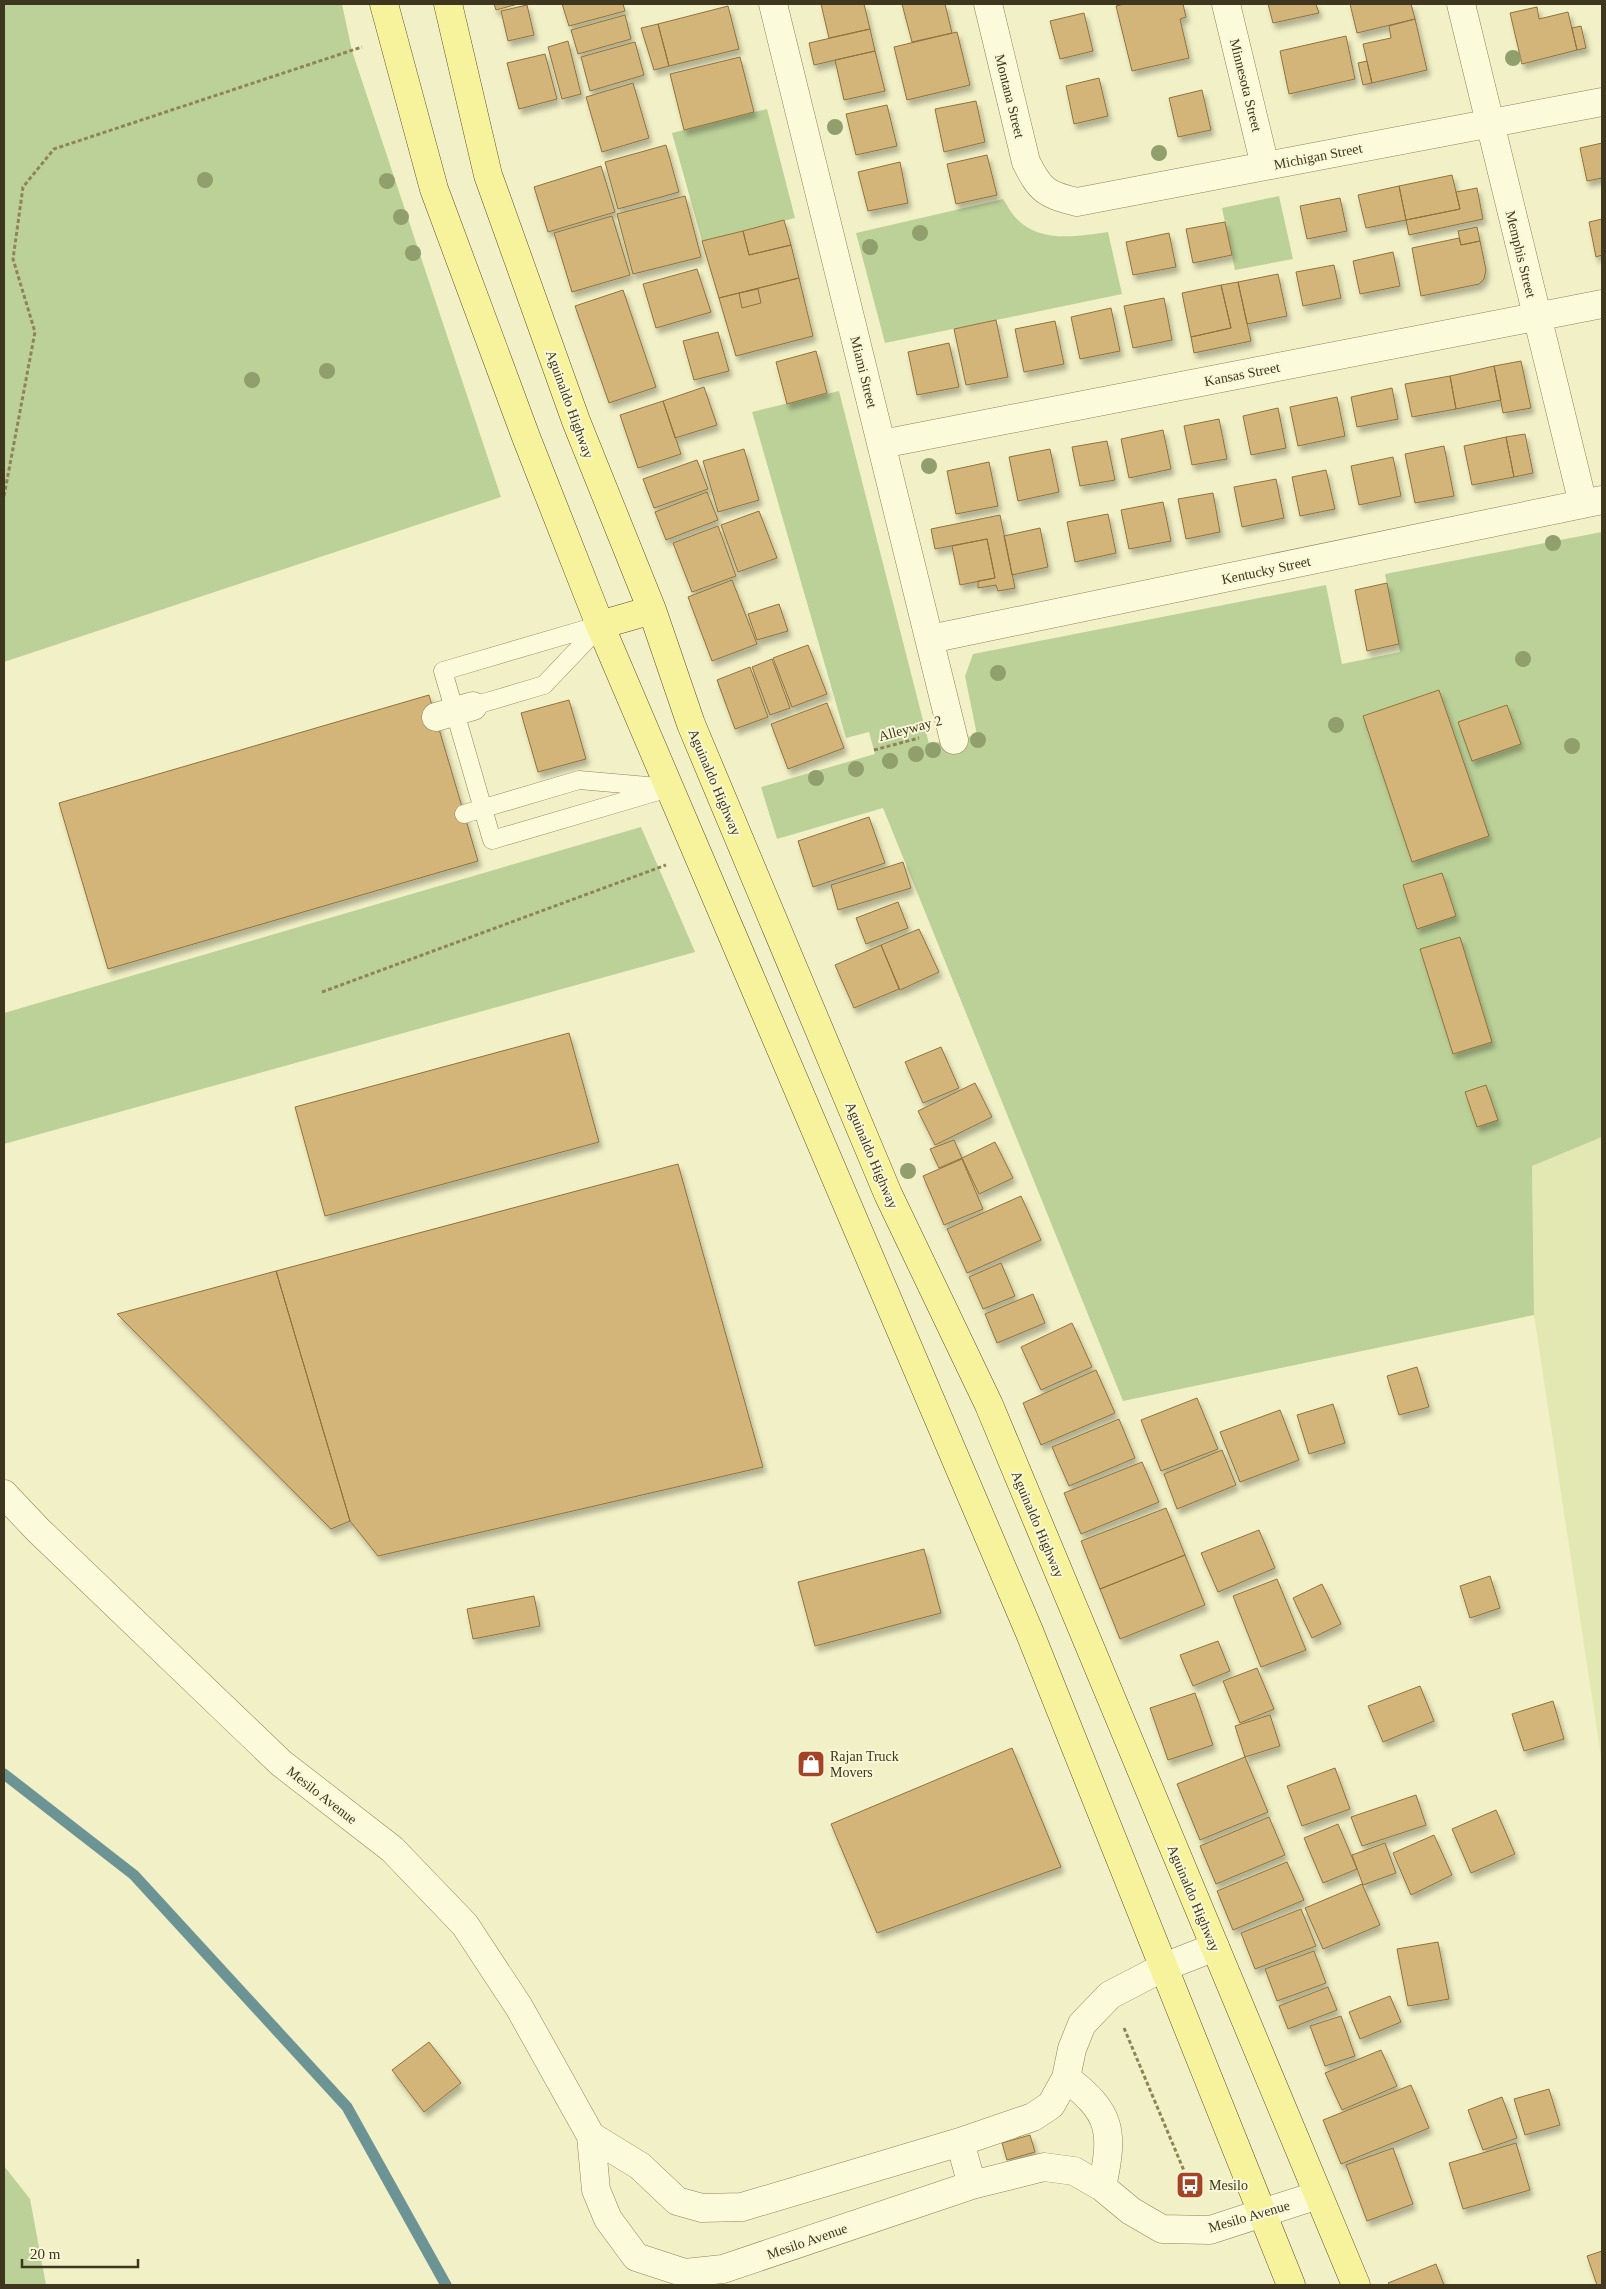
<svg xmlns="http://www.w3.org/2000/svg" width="1606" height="2289" font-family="'Times New Roman',serif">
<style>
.farmland{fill:#e3e8b2}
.green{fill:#bcd198}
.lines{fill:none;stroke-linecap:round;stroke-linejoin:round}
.stream{stroke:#6d9495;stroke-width:11}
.building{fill:#d3b579;stroke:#90733d;filter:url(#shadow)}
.service-casing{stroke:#8f8459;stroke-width:19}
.minor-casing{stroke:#8f8459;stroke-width:29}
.primary-casing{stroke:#5d502e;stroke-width:29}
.path{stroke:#8f8459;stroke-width:3;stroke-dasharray:4 2.5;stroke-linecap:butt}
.service{stroke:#fbfada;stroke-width:18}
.minor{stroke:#fbfada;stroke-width:28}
.primary{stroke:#f7f29c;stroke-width:28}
.tree{fill:#909f6c}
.labels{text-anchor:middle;stroke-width:4;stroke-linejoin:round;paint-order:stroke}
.street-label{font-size:14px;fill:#3e361e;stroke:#f8f7d6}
.poi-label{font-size:14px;fill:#3e361e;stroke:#f8f7d6;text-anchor:start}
</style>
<defs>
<filter id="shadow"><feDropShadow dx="3" dy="5.5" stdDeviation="2.5" flood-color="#0004"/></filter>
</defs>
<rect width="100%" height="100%" fill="#f2f0c6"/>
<path class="farmland" d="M1602 1137V1763L1534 1315 1532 1166Z"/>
<path class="green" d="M4 4H342L352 51 501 497 4 662Z
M767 109 795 218 702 241 672 133Z
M1279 196 1293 259 1235 270 1222 208Z
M1003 199C1007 205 1011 213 1016 218 1040 244 1078 236 1108 232L1122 294 885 343 856 233Z
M839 391 929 744 977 735 965 676 973 654 1326 585 1342 664 1400 652 1385 574 1602 532V1137L1532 1166 1534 1315 1123 1401 883 808 777 839 761 787 875 754 869 732 846 738 752 412Z
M641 827 695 952 4 1144V1013Z
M4 2166 30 2199 46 2285H4Z"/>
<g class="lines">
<path class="stream" d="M4 1774 134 1875 347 2107 446 2285"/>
</g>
<path class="building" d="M494 4H518L496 10Z
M562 4H623L625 11 569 26Z
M821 4H864L870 29 829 38Z
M902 4H945L952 33 912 42Z
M1125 4H1183L1186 17 1180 19 1189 58 1132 71 1116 6Z
M1268 4H1316L1319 13 1273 23Z
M1350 4H1411L1415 19 1357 33Z
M527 5 534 35 508 41 501 11Z
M728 6 739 49 669 66 658 24Z
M1537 7 1539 19 1568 12 1577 50 1522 64 1510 13Z
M1084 13 1093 51 1060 59 1050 21Z
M625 15 631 39 578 54 571 30Z
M1415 19 1427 70 1372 83 1363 44 1391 38 1389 26Z
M658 24 669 66 654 70 641 28Z
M1581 26 1586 48 1577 50 1572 28Z
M870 29 875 51 814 65 809 43Z
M957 32 970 85 907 100 894 47Z
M1346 36 1355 79 1289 94 1280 51Z
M568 41 581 94 562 99 548 47Z
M635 42 644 75 590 91 581 57Z
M875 51 885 91 844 100 835 60Z
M545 54 557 99 519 109 507 63Z
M740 57 754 112 684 130 670 74Z
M1367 61 1372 83 1363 85 1358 63Z
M1099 78 1108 116 1074 124 1066 86Z
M633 83 649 138 602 152 586 97Z
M1202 90 1211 130 1178 137 1169 98Z
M976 101 985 142 944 152 935 109Z
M887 105 897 146 856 155 846 114Z
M1602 143V178L1587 181 1580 148Z
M666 145 679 192 618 209 605 162Z
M987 155 997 195 956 204 947 164Z
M900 162 908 203 868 211 858 172Z
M601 166 615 212 548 232 534 187Z
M1452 175 1460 209 1406 220 1399 186Z
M1399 186 1406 220 1366 228 1358 195Z
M1477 188 1483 219 1409 235 1406 220 1460 209 1456 192Z
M685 196 701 257 633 274 617 214Z
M1340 198 1347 231 1307 239 1300 206Z
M612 216 630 275 572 292 554 233Z
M1602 219V255L1596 257 1589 222Z
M784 220 791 245 749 255 743 231Z
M1225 222 1232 255 1193 263 1186 229Z
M1477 227 1480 241 1461 245 1458 231Z
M743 231 749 255 791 245 799 278 719 298 702 241Z
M1169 233 1176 267 1133 275 1126 242Z
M1459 238 1461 245 1480 241 1486 270 1484 279 1479 284 1421 296 1412 248Z
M1393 252 1400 286 1360 294 1353 261Z
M1334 265 1341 298 1303 306 1296 272Z
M697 269 711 312 656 328 643 284Z
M1278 274 1287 316 1247 324 1238 282Z
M799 278 813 336 736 356 719 298Z
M1238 282 1251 341 1194 353 1191 337 1231 328 1221 285Z
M1221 285 1231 328 1191 337 1182 293Z
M758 289 761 303 742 308 739 293Z
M623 290 656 387 609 403 575 306Z
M1164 298 1172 340 1133 348 1124 306Z
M1111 308 1120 351 1080 359 1071 317Z
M996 320 1008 377 966 385 954 329Z
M1055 321 1064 364 1024 372 1015 329Z
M718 332 729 371 694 380 683 341Z
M949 343 959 387 917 395 908 352Z
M816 351 827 393 787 404 776 362Z
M1521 361 1531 408 1503 413 1494 366Z
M1494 366 1501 400 1456 409 1450 376Z
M1450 376 1456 409 1412 417 1405 384Z
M704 387 717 425 675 438 663 401Z
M1392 388 1398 419 1357 427 1351 397Z
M1337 397 1345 436 1298 446 1290 407Z
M663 401 681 454 638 468 620 415Z
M1278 408 1286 448 1251 455 1243 416Z
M1219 419 1227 459 1192 465 1184 426Z
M1163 430 1171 469 1129 478 1121 439Z
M1525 434 1533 473 1514 477 1506 437Z
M1506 437 1514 477 1472 485 1464 446Z
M1107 441 1115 480 1080 486 1072 447Z
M1444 446 1454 496 1415 503 1405 454Z
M744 449 759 500 718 512 703 461Z
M1050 449 1059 492 1018 501 1009 457Z
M1393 457 1401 496 1359 505 1351 466Z
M697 460 708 489 654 508 643 479Z
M989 462 998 506 956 514 947 471Z
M1326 470 1335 509 1300 516 1292 477Z
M1276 479 1284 518 1242 527 1234 487Z
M707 492 718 520 666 540 655 512Z
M1213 493 1220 532 1186 539 1178 499Z
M1163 502 1171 541 1129 549 1121 510Z
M759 511 777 558 738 572 721 525Z
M1108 514 1116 553 1075 562 1067 522Z
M1000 515 1015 588 998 591 996 585 978 588V581L995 578 987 539 935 549 931 529Z
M718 526 736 576 692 592 673 543Z
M1040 528 1048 567 1012 575 1004 536Z
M987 539 995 578 960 585 952 546Z
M732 580 757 644 712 661 688 597Z
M1387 583 1399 644 1367 651 1355 590Z
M779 604 788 631 757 640 748 614Z
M808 645 827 694 792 707 773 658Z
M772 659 790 708 770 715 752 667Z
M750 667 768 717 735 729 717 680Z
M1439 690 1489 836 1412 862 1363 716Z
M429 695 478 861 108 969 59 803Z
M569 700 586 759 538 772 521 713Z
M827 703 844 748 788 769 771 724Z
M1507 705 1521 744 1472 761 1458 722Z
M869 817 885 863 813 887 798 841Z
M903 862 911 888 838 910 831 885Z
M1442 873 1456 916 1417 929 1403 885Z
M898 902 908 928 866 944 856 918Z
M919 929 939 972 900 990 881 945Z
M1460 937 1492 1042 1453 1054 1420 949Z
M881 945 899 989 854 1008 835 965Z
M569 1033 599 1142 325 1216 295 1107Z
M941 1047 959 1088 923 1103 905 1062Z
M975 1083 992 1117 935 1145 918 1111Z
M1486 1085 1498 1120 1477 1127 1465 1092Z
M954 1140 962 1158 939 1168 930 1149Z
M995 1142 1013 1178 979 1194 962 1158Z
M962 1159 983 1209 944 1225 923 1176Z
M678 1164 763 1467 378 1556 350 1521 276 1271Z
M1021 1196 1041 1240 967 1273 947 1229Z
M1001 1263 1015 1296 983 1309 969 1277Z
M276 1271 350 1521 331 1529 117 1314Z
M1033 1294 1045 1323 997 1343 985 1314Z
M1072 1323 1092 1367 1041 1390 1021 1347Z
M1417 1367 1429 1407 1399 1415 1387 1376Z
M1096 1370 1115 1413 1041 1445 1023 1403Z
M1197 1398 1218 1449 1161 1471 1141 1420Z
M1333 1404 1345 1443 1309 1454 1297 1415Z
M1280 1410 1299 1460 1240 1482 1220 1432Z
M1119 1419 1135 1458 1069 1486 1052 1447Z
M1222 1450 1236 1485 1177 1509 1164 1474Z
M1142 1462 1159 1502 1081 1534 1064 1493Z
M1166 1508 1185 1555 1100 1589 1081 1541Z
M1259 1530 1275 1568 1218 1592 1201 1553Z
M924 1549 941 1613 815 1646 798 1582Z
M1185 1555 1205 1605 1120 1639 1100 1589Z
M1490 1576 1500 1608 1470 1618 1460 1586Z
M1277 1579 1306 1650 1261 1667 1233 1596Z
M1322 1584 1341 1624 1312 1638 1293 1598Z
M534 1596 540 1626 473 1639 467 1609Z
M1218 1641 1230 1671 1193 1686 1180 1655Z
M1257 1668 1274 1709 1240 1723 1223 1681Z
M1420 1686 1434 1721 1383 1742 1368 1706Z
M1195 1693 1213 1745 1168 1760 1150 1708Z
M1553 1701 1564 1739 1524 1751 1512 1714Z
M1270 1715 1280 1746 1245 1757 1235 1726Z
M1012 1748 1061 1867 877 1933 831 1824Z
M1245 1757 1268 1812 1200 1840 1177 1784Z
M1335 1768 1350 1809 1302 1826 1287 1786Z
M1416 1795 1426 1825 1362 1846 1351 1817Z
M1496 1810 1515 1854 1471 1873 1452 1829Z
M1269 1817 1285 1855 1216 1884 1200 1846Z
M1338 1824 1357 1869 1323 1883 1304 1838Z
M1434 1835 1452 1875 1411 1895 1393 1853Z
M1385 1843 1396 1873 1363 1885 1352 1855Z
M1287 1862 1304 1900 1233 1930 1217 1891Z
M1362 1884 1380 1925 1323 1949 1305 1908Z
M1301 1909 1316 1946 1255 1969 1241 1933Z
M1438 1942 1449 1999 1408 2006 1397 1949Z
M1314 1951 1326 1983 1277 2001 1265 1969Z
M1328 1987 1337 2010 1288 2029 1279 2006Z
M1390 1996 1401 2022 1360 2039 1349 2012Z
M1341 2016 1355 2056 1325 2066 1310 2026Z
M429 2042 461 2083 424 2112 392 2070Z
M1381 2050 1397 2086 1342 2110 1325 2073Z
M1411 2085 1429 2128 1341 2164 1323 2120Z
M1549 2089 1560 2125 1525 2135 1514 2099Z
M1502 2097 1517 2138 1483 2150 1468 2110Z
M1030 2135 1035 2152 1007 2160 1002 2143Z
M1516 2143 1530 2190 1463 2209 1449 2163Z
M1393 2148 1413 2204 1367 2221 1346 2165Z
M1602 2251V2285H1597L1587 2256Z
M1436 2264 1444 2285H1390L1388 2283Z"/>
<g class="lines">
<defs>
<path id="service" d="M600 625 443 671 492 840 669 788
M473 706 544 685 600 626
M464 814 579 780 659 787"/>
<path id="minor" d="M773 4 954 740
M988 4 1026 162C1040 190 1046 195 1077 202L1602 102
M1226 4 1265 166
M1461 4 1583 504
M882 444 1602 304
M930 639 1602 500
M436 717 473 706
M4 1494 38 1530 281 1763 392 1849 465 1925 519 2007 591 2136 596 2190 608 2219 636 2257 685 2273 723 2269 972 2185 1044 2167 1074 2171 1102 2187 1131 2211 1162 2229 1210 2230 1318 2195
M1066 2078C1112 2113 1114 2131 1102 2187
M591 2136 640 2166 677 2201 702 2208 742 2207 960 2142 1033 2117 1051 2105 1066 2078 1072 2049 1082 2024 1110 1995 1164 1967 1215 1947
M960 2142 972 2185"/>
<path id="primary" d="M384 4 434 189 526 437 600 625 1029 1631 1291 2285
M448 4 488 175 576 421 652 610 691 724 888 1194 989 1405 1356 2285
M600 625 652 610"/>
</defs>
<use href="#service" class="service-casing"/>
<use href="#minor" class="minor-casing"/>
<use href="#primary" class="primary-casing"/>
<path class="path" d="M4 496 35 332 13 259 23 187 54 149 362 47
M874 750 919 738
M322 992 666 865
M1124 2028 1190 2185"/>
<use href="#service" class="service"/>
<use href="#minor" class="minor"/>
<use href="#primary" class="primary"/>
</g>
<g class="tree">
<circle cx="1513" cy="58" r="8"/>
<circle cx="835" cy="127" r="8"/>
<circle cx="1159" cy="153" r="8"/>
<circle cx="205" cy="180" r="8"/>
<circle cx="387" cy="181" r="8"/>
<circle cx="401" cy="217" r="8"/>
<circle cx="920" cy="233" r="8"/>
<circle cx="870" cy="247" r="8"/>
<circle cx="413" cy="253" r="8"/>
<circle cx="327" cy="371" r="8"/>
<circle cx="252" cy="380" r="8"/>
<circle cx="929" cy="466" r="8"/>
<circle cx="1553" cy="543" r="8"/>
<circle cx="1523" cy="659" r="8"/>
<circle cx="998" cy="673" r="8"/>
<circle cx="1336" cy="725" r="8"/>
<circle cx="978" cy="740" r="8"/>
<circle cx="1572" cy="746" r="8"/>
<circle cx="933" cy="750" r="8"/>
<circle cx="916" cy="754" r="8"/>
<circle cx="890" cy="761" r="8"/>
<circle cx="856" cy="769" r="8"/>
<circle cx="816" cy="778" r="8"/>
<circle cx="908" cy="1171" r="8"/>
</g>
<defs>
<symbol id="shop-square" viewBox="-11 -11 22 22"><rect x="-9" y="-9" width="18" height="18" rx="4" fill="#a34424" stroke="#f8f7d6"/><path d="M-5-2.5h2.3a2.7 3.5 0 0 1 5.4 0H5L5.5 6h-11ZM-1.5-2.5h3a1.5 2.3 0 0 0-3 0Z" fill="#fff"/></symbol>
<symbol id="bus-square" viewBox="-11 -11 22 22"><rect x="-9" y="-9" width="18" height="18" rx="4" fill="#a34424" stroke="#f8f7d6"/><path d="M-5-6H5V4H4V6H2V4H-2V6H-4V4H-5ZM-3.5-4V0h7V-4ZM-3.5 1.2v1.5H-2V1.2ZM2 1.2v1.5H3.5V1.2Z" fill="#fff"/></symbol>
</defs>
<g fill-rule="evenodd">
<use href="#shop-square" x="795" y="1748" width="32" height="32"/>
<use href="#bus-square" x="1174" y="2169" width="32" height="32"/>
</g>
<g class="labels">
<g class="street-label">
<text transform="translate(1246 85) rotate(76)" y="5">Minnesota Street</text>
<text transform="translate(1010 96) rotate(76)" y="5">Montana Street</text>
<text transform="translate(1318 156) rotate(-11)" y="5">Michigan Street</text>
<text transform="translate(1521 254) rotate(76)" y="5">Memphis Street</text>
<text transform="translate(864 372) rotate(76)" y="5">Miami Street</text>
<text transform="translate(1242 374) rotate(-11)" y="5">Kansas Street</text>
<text transform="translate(570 404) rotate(70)" y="5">Aguinaldo Highway</text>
<text transform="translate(1266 570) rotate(-12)" y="5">Kentucky Street</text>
<text transform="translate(910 728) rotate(-15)" y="5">Alleyway 2</text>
<text transform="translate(715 782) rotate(67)" y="5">Aguinaldo Highway</text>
<text transform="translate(872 1155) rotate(67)" y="5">Aguinaldo Highway</text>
<text transform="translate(1038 1524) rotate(67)" y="5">Aguinaldo Highway</text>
<text transform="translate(322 1795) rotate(38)" y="5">Mesilo Avenue</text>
<text transform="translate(1194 1898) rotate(67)" y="5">Aguinaldo Highway</text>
<text transform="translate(1249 2216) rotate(-16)" y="5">Mesilo Avenue</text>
<text transform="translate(807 2241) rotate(-19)" y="5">Mesilo Avenue</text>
</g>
<g class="poi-label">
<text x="830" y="1761">Rajan Truck<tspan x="830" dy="16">Movers</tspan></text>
<text x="1209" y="2190">Mesilo</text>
</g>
</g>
<rect width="1606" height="2289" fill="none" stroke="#3e361e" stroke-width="10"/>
<path d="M22 2259v8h116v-8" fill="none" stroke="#3e361e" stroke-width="2.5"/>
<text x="30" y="2259" font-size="15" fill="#3e361e" stroke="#f8f7d6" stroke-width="4" paint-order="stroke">20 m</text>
</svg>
